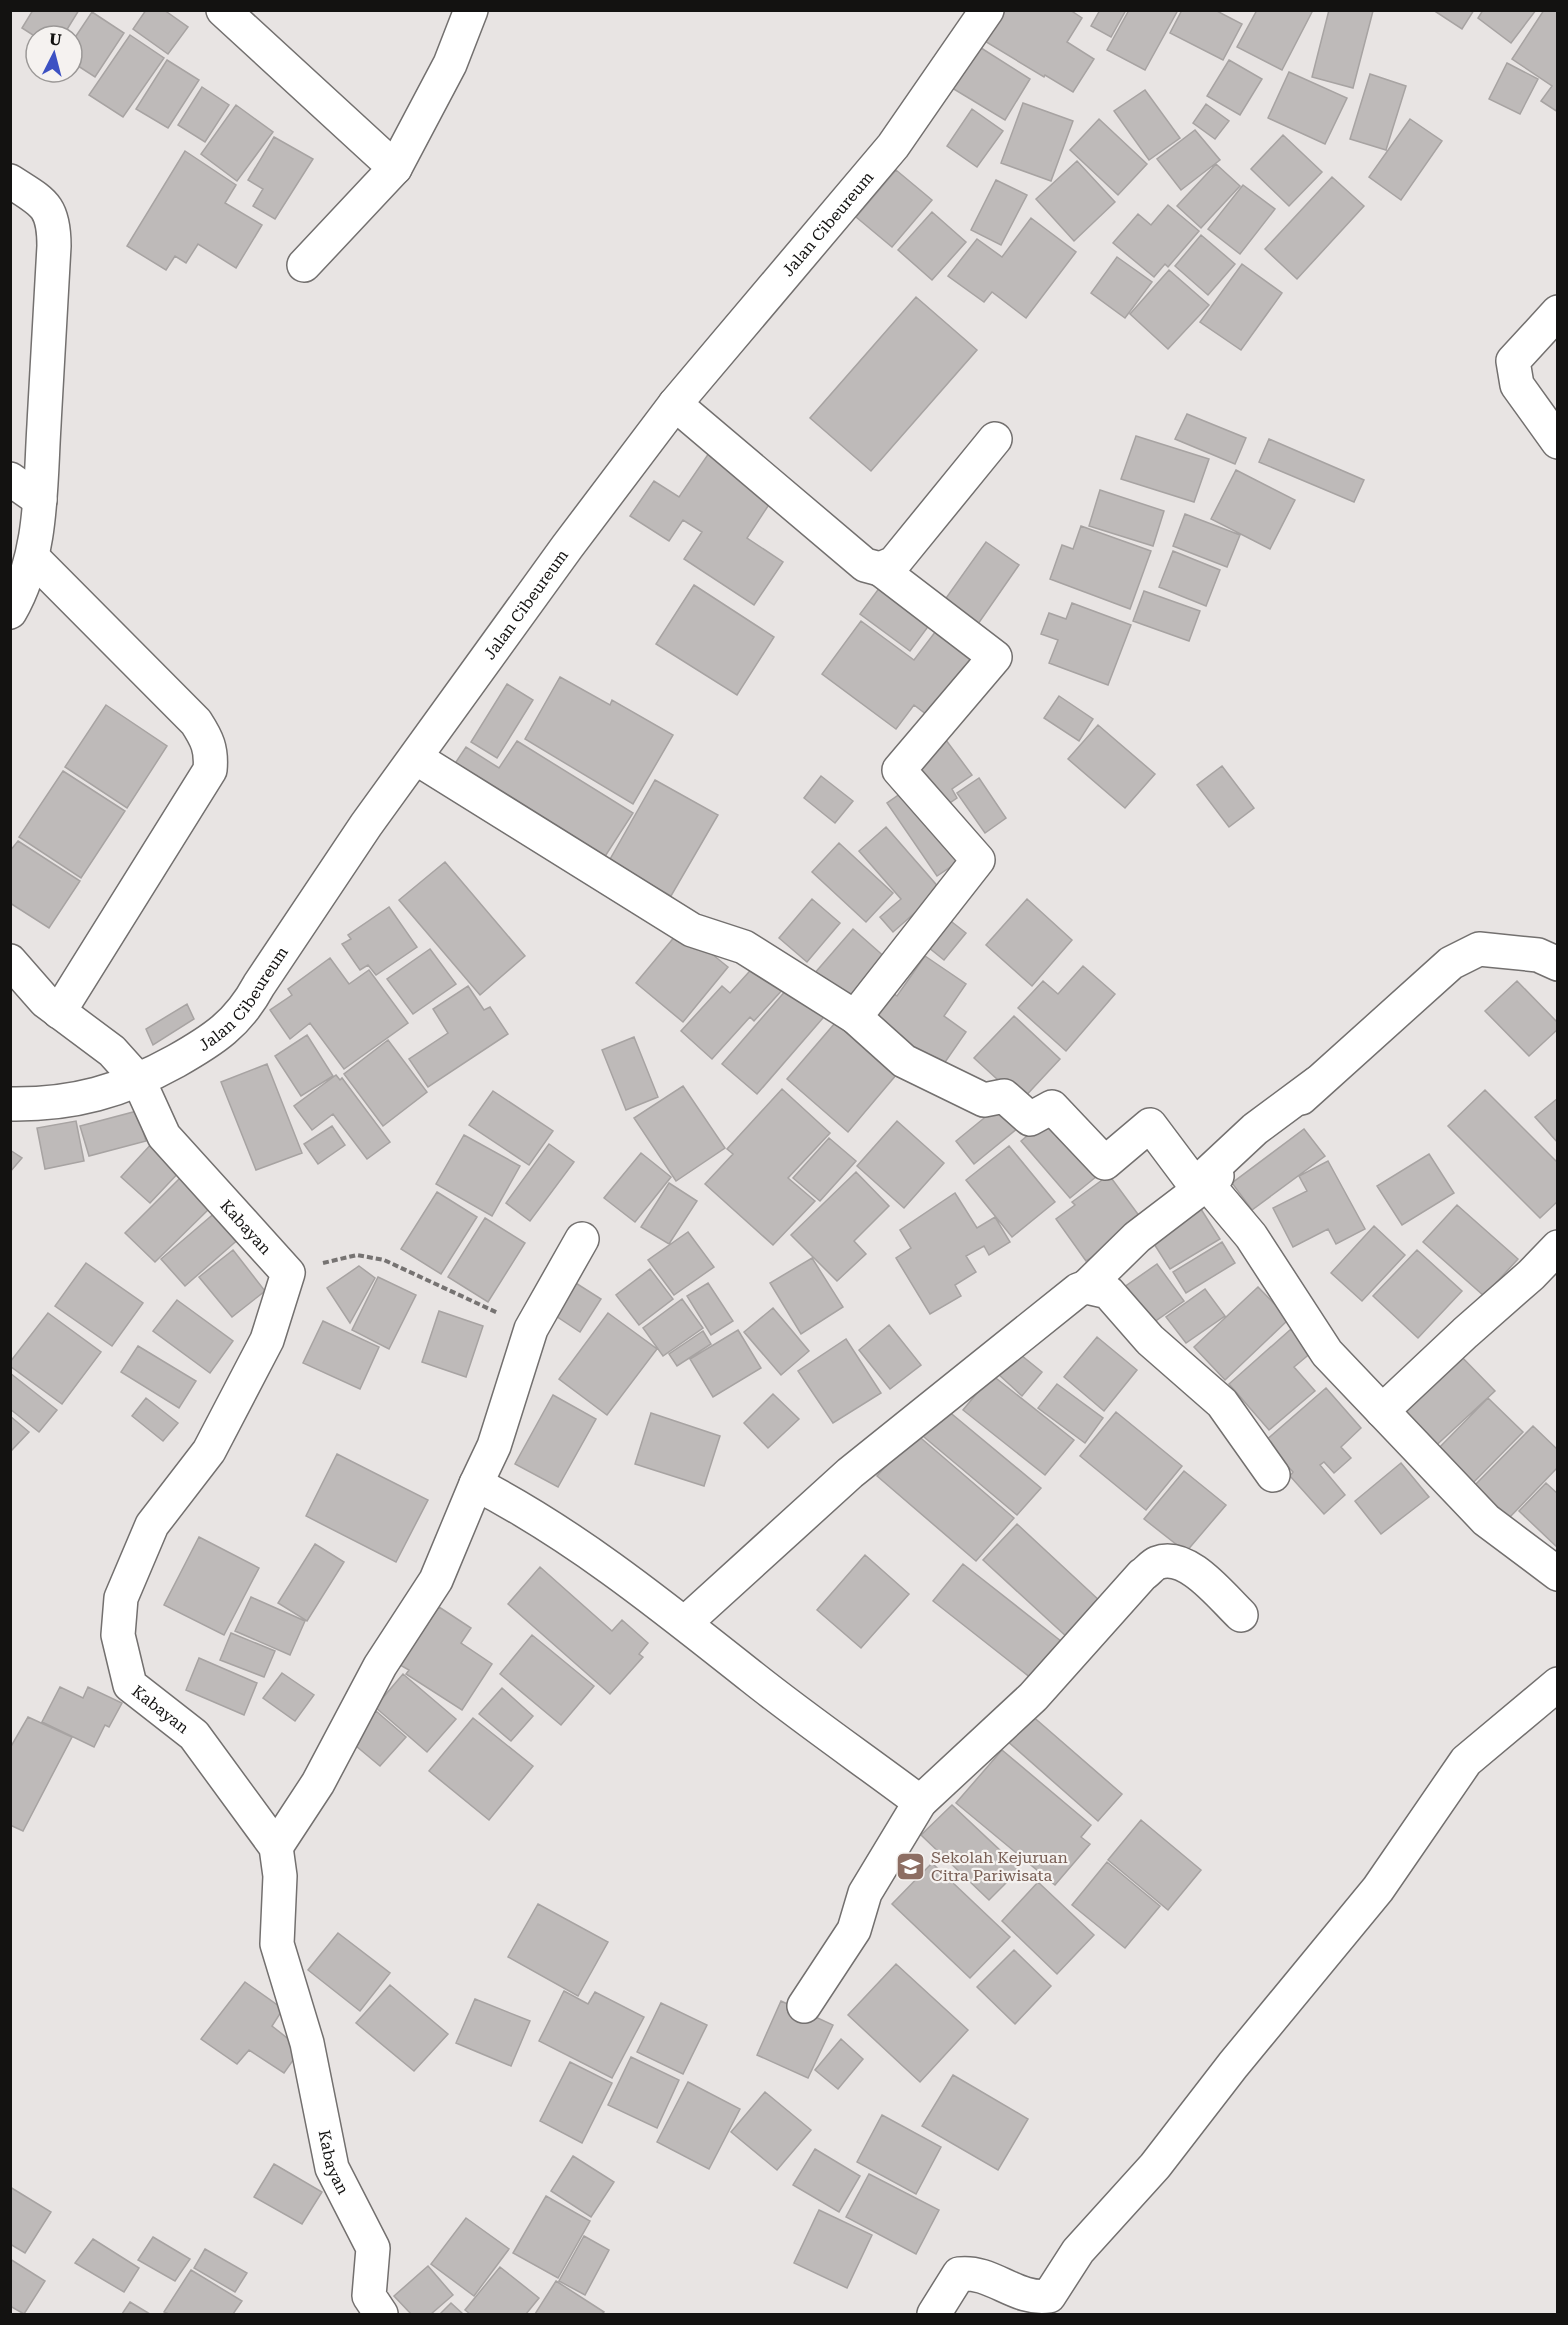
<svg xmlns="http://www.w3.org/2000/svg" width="1568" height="2325" font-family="'Roboto Serif',serif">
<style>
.building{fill:#bebab9;stroke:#a7a3a2;stroke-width:1.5}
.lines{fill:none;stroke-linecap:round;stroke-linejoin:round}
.minor-casing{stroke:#73706f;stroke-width:36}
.path{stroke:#767372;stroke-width:4;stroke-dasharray:6 3;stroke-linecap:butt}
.minor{stroke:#fff;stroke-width:33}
.labels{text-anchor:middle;stroke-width:4.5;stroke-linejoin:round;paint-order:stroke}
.street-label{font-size:16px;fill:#131211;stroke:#f5f2f0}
.education-label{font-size:16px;fill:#785e54;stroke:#f5f2f0;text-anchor:start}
</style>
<rect width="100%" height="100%" fill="#e8e4e3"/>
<path class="building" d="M33 10H79L63 36 36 37 22 28Z
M146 10H164L188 27 168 54 133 29Z
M1001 10H1070L1082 18 1067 42 1094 59 1073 92 1045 75 1044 77 983 40Z
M1100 10H1126L1111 37 1091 26Z
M1129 10H1178L1145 70 1107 50Z
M1182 10H1215L1242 24 1223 60 1170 33Z
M1257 10H1313L1282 70 1237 47Z
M1329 10 1373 11 1353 88 1312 77Z
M1433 10H1474L1462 29Z
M1483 10H1536L1511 43 1478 18Z
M1544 10 1558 11V112L1541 101 1552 86 1512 59Z
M92 12 124 33 95 77 72 62V42Z
M130 35 164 58 123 117 89 95Z
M978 46 1030 79 1005 120 952 88Z
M167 60 199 80 168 128 136 109Z
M1229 60 1262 79 1240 115 1207 96Z
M1507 63 1538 79 1520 114 1489 99Z
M1289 72 1347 98 1325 144 1268 118Z
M1370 74 1406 86 1386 150 1350 139Z
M202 87 229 105 205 142 178 125Z
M1145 90 1180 138 1149 160 1114 111Z
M1023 103 1073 121 1051 181 1001 163Z
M1206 104 1229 121 1215 139 1193 123Z
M236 105 273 132 237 181 201 154Z
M972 109 1003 131 977 167 947 146Z
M1099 119 1147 164 1118 195 1070 150Z
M1410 119 1442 141 1401 200 1369 177Z
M1195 130 1220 160 1181 190 1157 159Z
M1283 135 1322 172 1289 206 1251 169Z
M274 137 313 159 275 219 253 206 263 189 248 180Z
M185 151 236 185 225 203 262 225 236 268 198 244 186 263 175 256 166 270 127 246Z
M1077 161 1115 202 1074 241 1036 199Z
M1216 164 1240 186 1201 228 1177 206Z
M896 170 932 200 892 247 856 217Z
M1332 177 1364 206 1297 279 1265 249Z
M996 180 1027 195 1001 245 971 230Z
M1243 185 1275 209 1240 254 1208 229Z
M1168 205 1199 231 1168 267 1165 264 1154 277 1113 243 1138 214 1151 225Z
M932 212 966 242 932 280 898 250Z
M1031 218 1076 252 1026 318 992 292 984 302 948 276 977 239 1002 257Z
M1201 235 1235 264 1208 295 1175 266Z
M1117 257 1152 282 1125 318 1091 293Z
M1242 264 1282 293 1241 350 1200 322Z
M1169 270 1209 305 1168 349 1130 314Z
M916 297 977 350 871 471 810 418Z
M1187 414 1246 438 1235 464 1175 439Z
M1136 436 1209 459 1194 502 1121 479Z
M1269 439 1364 480 1354 502 1259 462Z
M709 453 774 497 747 538 783 562 754 605 684 559 702 532 683 520 669 541 630 516 654 481 679 497Z
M1236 470 1295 500 1270 549 1211 519Z
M1100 490 1164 511 1153 546 1089 526Z
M1185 514 1240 535 1227 567 1173 546Z
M1081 526 1151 551 1130 609 1050 579 1062 545 1073 549Z
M986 542 1019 565 978 624 944 601Z
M1173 551 1220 570 1206 606 1159 587Z
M883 583 933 620 910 651 860 614Z
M694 585 774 637 737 695 656 644Z
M1144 591 1200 611 1189 641 1133 621Z
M1072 603 1131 625 1108 685 1049 663 1058 640 1041 634 1049 613 1066 619Z
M945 619 984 647 931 718 914 705 896 729 822 674 861 621 914 660Z
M560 677 610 705 612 700 673 735 633 804 525 739Z
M507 684 533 700 497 758 471 742Z
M1059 696 1093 719 1079 741 1044 718Z
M106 705 167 746 127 808 65 767Z
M934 724 972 775 952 789 957 798 932 815 904 777Z
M1098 725 1155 774 1125 808 1068 759Z
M517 741 633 813 604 858 454 765 466 747 499 768Z
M1222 766 1254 808 1229 827 1197 785Z
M63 771 125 811 81 878 19 837Z
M821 776 853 801 835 823 804 798Z
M979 778 1006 818 985 833 957 793Z
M655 780 718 815 671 896 609 861Z
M907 789 958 862 937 876 887 803Z
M886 827 941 890 893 932 880 917 901 899 859 851Z
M18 841 80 881 49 928 10 903V851Z
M839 843 893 893 866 922 812 872Z
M445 862 525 956 480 995 399 900Z
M812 899 840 923 807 962 779 938Z
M1027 899 1072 940 1032 986 986 945Z
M929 904 966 933 944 960 908 931Z
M389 907 417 947 376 975 368 965 360 970 342 944 351 939 348 935Z
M681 929 728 967 683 1022 636 983Z
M853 929 887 959 848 1004 814 974Z
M430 949 456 984 413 1014 387 979Z
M925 956 966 984 944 1016 966 1032 941 1068 868 1015 886 988 897 996Z
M330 958 349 984 369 970 408 1023 344 1069 310 1023 290 1039 270 1010 292 995 288 989Z
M757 963 784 988 754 1021 750 1017 712 1059 681 1031 722 986 730 993Z
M1083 966 1115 994 1066 1051 1018 1008 1043 981 1058 994Z
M794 981 829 1011 757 1094 722 1064Z
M1517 981 1558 1023V1029L1529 1056 1485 1011Z
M468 986 484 1010 490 1007 508 1034 428 1087 409 1059 448 1033 433 1009Z
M187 1004 194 1019 153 1045 146 1029Z
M841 1016 902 1068 848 1132 787 1079Z
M1014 1016 1060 1059 1021 1101 974 1058Z
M307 1035 333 1076 301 1096 275 1056Z
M634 1037 658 1097 626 1110 602 1050Z
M388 1040 427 1092 383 1126 344 1074Z
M267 1064 302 1153 256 1170 221 1082Z
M336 1075 340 1080 342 1078 390 1142 367 1159 333 1114 312 1130 294 1106Z
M683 1086 725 1148 676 1181 634 1118Z
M782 1089 830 1133 788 1178 815 1201 773 1245 705 1184 733 1154 727 1149Z
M1485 1090 1558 1163V1201L1540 1218 1448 1126Z
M493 1091 553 1131 529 1165 469 1125Z
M1558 1098V1143L1535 1117Z
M1005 1101 1024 1123 974 1164 956 1141Z
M137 1111 146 1141 89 1156 80 1126Z
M1053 1114 1102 1172 1070 1198 1021 1141Z
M76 1121 84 1161 45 1169 37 1128Z
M897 1121 944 1163 904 1208 857 1166Z
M332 1126 345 1145 318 1164 304 1144Z
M1304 1129 1325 1156 1252 1210 1232 1183Z
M464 1135 520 1166 492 1216 436 1184Z
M829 1138 856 1161 820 1201 793 1178Z
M154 1141 183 1168 150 1203 121 1177Z
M549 1144 574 1162 530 1221 506 1203Z
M1009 1146 1055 1202 1012 1237 966 1180Z
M10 1150 22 1158 10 1172Z
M641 1153 671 1177 635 1222 604 1198Z
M1429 1154 1454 1193 1402 1225 1377 1186Z
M1328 1161 1365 1229 1336 1244 1328 1229 1293 1247 1273 1208 1307 1191 1299 1176Z
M856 1172 889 1206 854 1241 866 1254 837 1281 791 1235Z
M183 1175 213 1205 155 1262 125 1233Z
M1109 1175 1146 1225 1086 1261 1056 1219 1075 1205 1072 1202Z
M669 1183 697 1201 669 1244 641 1227Z
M437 1192 477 1217 441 1274 401 1249Z
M955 1193 977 1228 995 1217 1010 1242 989 1255 984 1246 966 1256 976 1272 955 1285 961 1296 930 1314 896 1258 911 1248 900 1230Z
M1457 1205 1518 1259 1484 1296 1423 1242Z
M1199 1206 1220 1239 1170 1269 1149 1236Z
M217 1211 241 1237 185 1286 161 1259Z
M485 1218 525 1243 488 1302 448 1277Z
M1374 1226 1405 1255 1362 1301 1331 1273Z
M688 1232 714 1267 674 1295 648 1260Z
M1222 1242 1235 1263 1186 1293 1173 1272Z
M233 1250 265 1291 232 1317 199 1277Z
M1417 1250 1462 1291 1418 1338 1373 1296Z
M812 1258 843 1307 801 1334 770 1283Z
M86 1263 143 1303 112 1346 55 1306Z
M1157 1264 1184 1301 1147 1327 1120 1290Z
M359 1266 375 1278 350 1323 327 1288Z
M650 1269 673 1299 639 1325 616 1295Z
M378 1277 416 1295 389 1349 352 1330Z
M571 1280 601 1299 580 1332 550 1312Z
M708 1283 733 1321 711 1335 687 1296Z
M1258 1287 1289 1319 1225 1380 1194 1347Z
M1205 1289 1225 1316 1186 1343 1166 1317Z
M682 1299 703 1328 663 1356 643 1328Z
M177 1300 233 1341 210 1373 153 1331Z
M773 1308 809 1351 781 1375 744 1332Z
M439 1311 483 1326 466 1377 422 1362Z
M48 1313 101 1352 62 1404 10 1366V1362Z
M608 1313 657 1349 607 1415 559 1379Z
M323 1321 379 1347 360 1389 303 1363Z
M889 1325 921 1365 890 1389 859 1350Z
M1291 1329 1312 1352 1294 1367 1315 1391 1269 1430 1229 1384Z
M738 1330 761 1368 713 1397 690 1359Z
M703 1331 711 1344 677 1366 669 1354Z
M1097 1337 1137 1370 1104 1411 1064 1377Z
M846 1339 881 1393 833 1423 798 1371Z
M138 1346 196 1381 179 1408 121 1372Z
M1454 1349 1495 1391 1429 1452 1389 1410Z
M1016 1351 1042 1372 1022 1396 997 1373Z
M10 1373 57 1410 39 1432 10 1409Z
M992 1375 1074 1440 1045 1475 963 1410Z
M1057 1384 1103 1418 1085 1443 1038 1408Z
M1326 1388 1361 1428 1341 1447 1351 1458 1334 1473 1324 1462 1320 1465 1345 1495 1324 1514 1290 1476 1293 1472 1265 1441Z
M773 1394 799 1419 768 1448 744 1423Z
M553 1395 596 1419 558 1487 515 1464Z
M146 1398 178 1423 163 1441 132 1416Z
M1488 1398 1523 1432 1468 1488 1433 1454Z
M941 1405 1041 1488 1017 1515 918 1432Z
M1116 1412 1182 1466 1146 1510 1080 1456Z
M651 1413 720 1436 704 1486 635 1464Z
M10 1416 29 1432 10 1452Z
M1533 1426 1558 1450V1467L1509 1518 1475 1485Z
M915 1433 1014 1518 976 1561 877 1476Z
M337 1454 428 1500 396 1562 306 1516Z
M1401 1463 1429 1497 1381 1534 1355 1501Z
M1184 1471 1226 1505 1186 1552 1144 1519Z
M1546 1483 1558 1494V1548L1519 1511Z
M1017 1524 1101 1602 1068 1638 983 1560Z
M199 1537 259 1568 224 1635 164 1605Z
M315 1544 344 1562 307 1621 278 1603Z
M865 1555 909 1594 861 1648 817 1610Z
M963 1564 1066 1645 1036 1682 933 1601Z
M540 1567 612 1631 622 1620 648 1643 639 1654 643 1657 610 1694 508 1604Z
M251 1597 305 1621 290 1655 235 1631Z
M439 1607 471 1628 461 1643 492 1664 462 1710 406 1674 409 1670 400 1665Z
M231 1633 275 1651 264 1677 220 1660Z
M532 1635 594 1686 561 1725 500 1674Z
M199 1658 257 1683 244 1715 186 1690Z
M282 1673 314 1695 295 1721 263 1698Z
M403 1674 456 1719 427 1752 375 1707Z
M60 1687 83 1698 88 1687 122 1703 109 1727 105 1725 94 1747 42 1722Z
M502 1688 533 1716 511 1741 479 1714Z
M376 1711 406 1737 380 1766 350 1741Z
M1030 1714 1122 1794 1098 1821 1006 1740Z
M28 1717 72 1737 23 1831 10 1825V1748Z
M473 1718 533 1766 489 1820 429 1771Z
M1002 1750 1091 1825 1081 1837 1090 1844 1055 1885 956 1803Z
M952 1805 1020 1869 989 1900 921 1835Z
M1141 1820 1201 1870 1168 1910 1108 1860Z
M1107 1862 1160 1906 1125 1948 1072 1905Z
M932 1863 1010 1937 970 1978 892 1904Z
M1038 1882 1094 1935 1057 1974 1002 1921Z
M538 1904 608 1942 578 1996 508 1957Z
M338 1933 390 1973 360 2011 308 1970Z
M1014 1950 1051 1986 1015 2024 977 1987Z
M896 1964 968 2030 920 2082 848 2015Z
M245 1982 283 2009 272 2026 301 2049 284 2073 249 2050 237 2064 201 2039Z
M390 1985 448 2034 414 2071 356 2023Z
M564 1991 588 2004 595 1992 644 2017 612 2078 539 2041Z
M475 1999 530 2021 511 2066 456 2043Z
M781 2001 833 2025 808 2078 757 2055Z
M661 2003 707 2025 683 2074 637 2052Z
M841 2039 863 2059 838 2089 815 2070Z
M631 2057 679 2080 657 2128 608 2105Z
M570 2062 612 2083 582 2143 540 2121Z
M953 2075 1028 2119 998 2170 922 2126Z
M688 2082 740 2109 709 2169 657 2142Z
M765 2092 811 2130 777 2170 731 2132Z
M882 2115 941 2147 916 2194 857 2162Z
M815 2149 860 2176 839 2212 793 2185Z
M573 2156 614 2182 591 2217 551 2191Z
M274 2164 322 2192 302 2224 254 2197Z
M869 2174 939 2210 916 2254 846 2217Z
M10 2187 51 2212 25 2253 10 2244Z
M546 2196 590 2221 558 2278 513 2253Z
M819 2210 872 2235 847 2288 794 2263Z
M466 2218 509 2249 474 2296 431 2264Z
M584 2236 609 2250 585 2295 559 2281Z
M153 2237 190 2259 175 2281 138 2260Z
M93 2239 139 2268 124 2292 75 2263Z
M205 2249 247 2273 235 2292 194 2268Z
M10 2259 45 2281 24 2314 10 2306Z
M428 2266 453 2295 431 2314H411L394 2296Z
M500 2267 539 2298 526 2314H470L465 2310Z
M191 2270 242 2301 233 2314H169L164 2312Z
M556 2281 604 2312 602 2314H535Z
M130 2302 150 2314H122Z
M451 2303 463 2314H440Z"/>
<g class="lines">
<defs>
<g id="minor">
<path d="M223 10 395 168"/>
<path d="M10 181C42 202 54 204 54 246 51 305 47 365 44 425 40 489 43 555 10 612"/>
<path d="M304 265 395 168 450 64 471 10"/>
<path d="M1558 312 1513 361 1517 385 1558 442"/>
<path d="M675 404 865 565 880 569 894 563 995 439"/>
<path d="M10 479 40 500"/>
<path d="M33 558 196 722C207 739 212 749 210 770L59 1012"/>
<path d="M416 758 692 930 744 947 855 1017 904 1061 984 1100 1004 1096 1030 1119 1052 1107 1105 1163 1150 1125 1195 1185 1255 1129 1317 1083"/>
<path id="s1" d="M10 961 45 1001 112 1051 139 1081 164 1136 288 1273 267 1340 209 1451 152 1525 121 1598 118 1635 130 1685 194 1735 276 1847 280 1876 277 1944 307 2043 332 2168 373 2248 369 2296 381 2314"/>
<path d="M855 1017 978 860 899 770 995 657 880 569"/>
<path d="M1301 1098 1451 963 1479 949 1538 955 1558 964"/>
<path id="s2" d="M10 1104C73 1105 122 1091 176 1061 213 1040 238 1024 259 985L366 825 567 547 675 404 893 146 987 10"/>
<path d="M1208 1185 1251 1236 1327 1353 1486 1520 1558 1574"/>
<path d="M1086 1287 1137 1237 1217 1176"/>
<path d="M1382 1411 1465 1333 1531 1275 1558 1247"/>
<path d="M476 1484 494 1446 531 1329 582 1239"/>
<path d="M685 1623 850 1473 1078 1290 1086 1287 1108 1292 1150 1340 1222 1403 1273 1475"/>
<path d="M276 1847 318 1783 380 1666 436 1580 476 1484C575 1535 665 1608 752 1677 806 1720 864 1760 920 1802"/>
<path d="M804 2006 854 1930 865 1893 920 1802 1033 1697 1142 1575C1147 1572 1152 1565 1157 1563 1187 1551 1221 1596 1241 1615"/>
<path d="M934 2314 959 2274C992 2270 1016 2301 1049 2296L1078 2251 1155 2166 1233 2065 1378 1889 1466 1761 1558 1684"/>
</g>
</defs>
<use href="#minor" class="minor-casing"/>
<path class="path" d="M323 1263 357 1255 384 1260 498 1313"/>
<use href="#minor" class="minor"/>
</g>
<defs>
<symbol id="school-square" viewBox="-11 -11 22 22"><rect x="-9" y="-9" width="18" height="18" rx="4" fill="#8d6e63" stroke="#f5f2f0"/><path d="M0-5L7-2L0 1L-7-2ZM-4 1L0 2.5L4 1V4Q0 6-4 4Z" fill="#fff"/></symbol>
</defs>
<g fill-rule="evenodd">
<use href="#school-square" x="894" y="1850" width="33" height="33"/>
</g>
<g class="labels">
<g class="street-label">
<text dy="6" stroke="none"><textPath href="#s2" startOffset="1239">Jalan Cibeureum</textPath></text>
<text dy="6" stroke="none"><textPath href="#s2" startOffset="753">Jalan Cibeureum</textPath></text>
<text dy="6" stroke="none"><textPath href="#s2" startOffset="267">Jalan Cibeureum</textPath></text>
<text dy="6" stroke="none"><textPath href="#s1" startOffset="360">Kabayan</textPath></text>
<text dy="6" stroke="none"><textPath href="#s1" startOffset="918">Kabayan</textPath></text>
<text dy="6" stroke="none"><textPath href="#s1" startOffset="1422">Kabayan</textPath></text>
</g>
<g class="education-label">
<text x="931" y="1863">Sekolah Kejuruan<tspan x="931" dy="18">Citra Pariwisata</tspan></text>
</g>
</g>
<rect width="1568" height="2325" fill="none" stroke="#131211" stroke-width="24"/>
<g transform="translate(54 54) rotate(6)"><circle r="28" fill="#f5f2f0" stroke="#9b9897" stroke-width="1.5"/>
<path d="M0-4.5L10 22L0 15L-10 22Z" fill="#3c51c3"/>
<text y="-9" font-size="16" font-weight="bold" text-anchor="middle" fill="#131211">U</text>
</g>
</svg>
